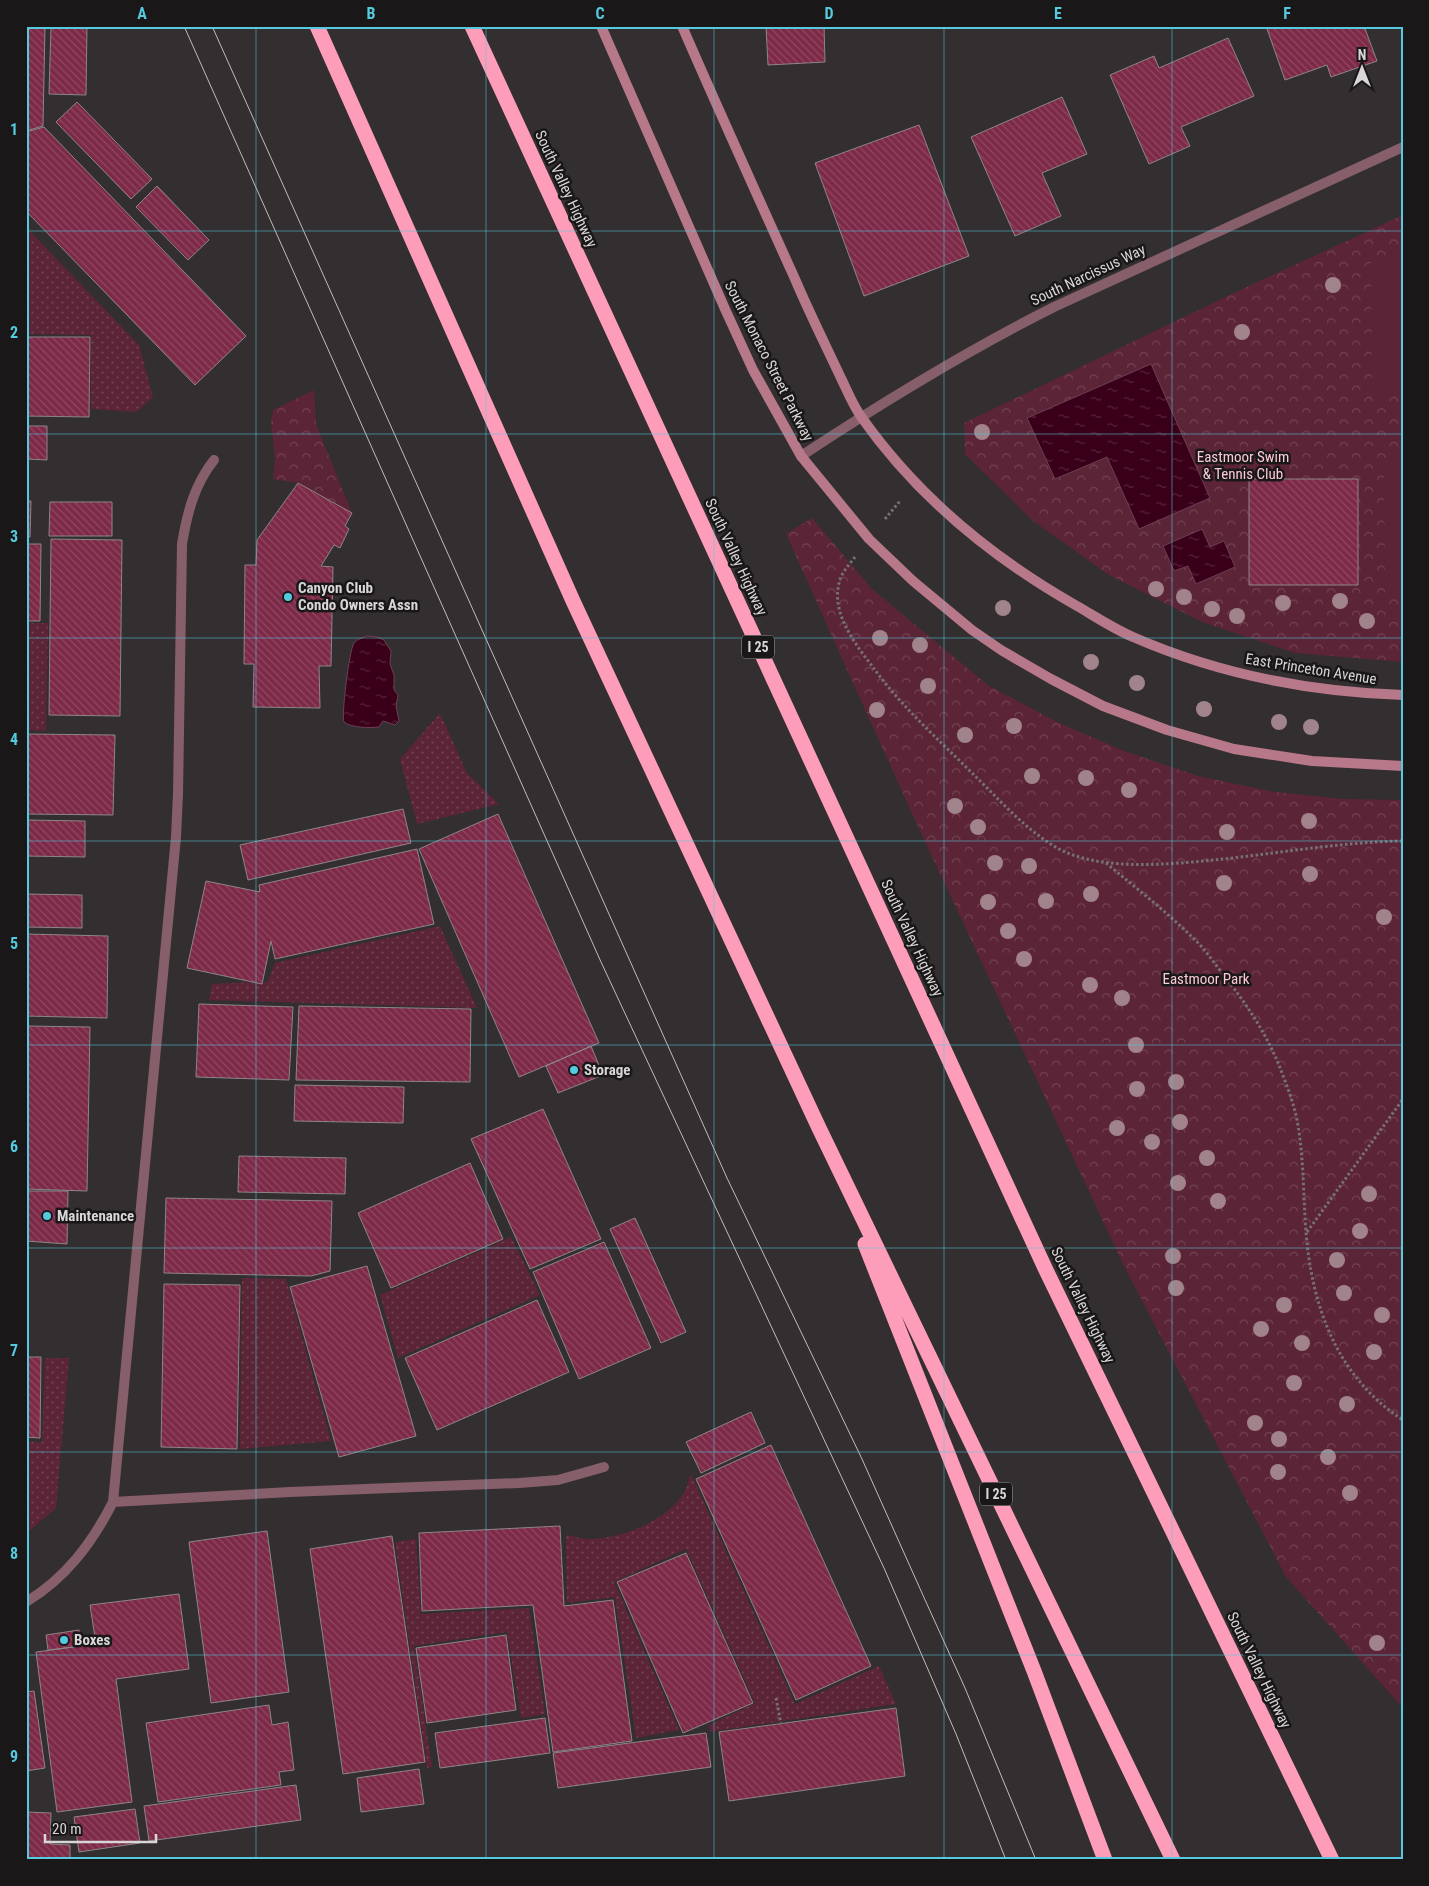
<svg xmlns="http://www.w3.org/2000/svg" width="1429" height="1886" font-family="'Roboto Condensed',sans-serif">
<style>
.grass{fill:url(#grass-dots)}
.forest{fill:url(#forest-crowns)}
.garden{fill:#5c2437}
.water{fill:url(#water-ripples);stroke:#6a4052}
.building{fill:url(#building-back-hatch);stroke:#8c8688}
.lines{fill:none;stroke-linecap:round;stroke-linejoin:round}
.path{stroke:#767273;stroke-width:3;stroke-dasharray:2.5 2.5;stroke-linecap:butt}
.lane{stroke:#865f6a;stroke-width:10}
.street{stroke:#865f6a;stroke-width:10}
.secondary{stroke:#b7788a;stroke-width:10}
.highway{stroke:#fe9dba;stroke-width:15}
.tram{stroke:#c0bdbe;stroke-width:1}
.tree{fill:#a1838b}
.grid{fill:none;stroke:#55cade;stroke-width:1;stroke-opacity:0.55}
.poi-dot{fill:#55cade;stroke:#191717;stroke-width:2}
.labels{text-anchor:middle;stroke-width:5;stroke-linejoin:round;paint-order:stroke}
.shield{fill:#191717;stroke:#9f9d9d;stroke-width:1}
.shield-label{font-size:14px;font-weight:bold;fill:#d9d6d7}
.street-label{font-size:15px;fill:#d9d6d7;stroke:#191717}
.park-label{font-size:15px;fill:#fbc8d6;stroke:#191717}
.poi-label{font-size:15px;font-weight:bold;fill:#d9d6d7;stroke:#191717;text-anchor:start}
.neatline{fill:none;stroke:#55cade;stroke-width:2}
.grid-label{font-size:16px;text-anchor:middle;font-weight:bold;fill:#55cade}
</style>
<defs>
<pattern id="grass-dots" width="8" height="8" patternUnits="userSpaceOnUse" patternTransform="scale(1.25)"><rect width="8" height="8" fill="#5c2437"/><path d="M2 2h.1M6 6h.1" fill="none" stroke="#734353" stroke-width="1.8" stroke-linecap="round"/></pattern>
<pattern id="forest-crowns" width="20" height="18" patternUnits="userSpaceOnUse" patternTransform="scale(1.25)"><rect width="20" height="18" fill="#5c2437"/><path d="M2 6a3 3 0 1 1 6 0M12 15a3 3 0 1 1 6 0" fill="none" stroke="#734353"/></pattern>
<pattern id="water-ripples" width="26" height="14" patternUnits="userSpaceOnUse" patternTransform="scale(1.25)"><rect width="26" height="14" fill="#3b0019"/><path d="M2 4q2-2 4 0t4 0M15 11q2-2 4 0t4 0" fill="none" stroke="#57243a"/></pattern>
<pattern id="building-back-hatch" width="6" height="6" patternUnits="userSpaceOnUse" patternTransform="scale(1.25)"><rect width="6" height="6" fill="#7d2948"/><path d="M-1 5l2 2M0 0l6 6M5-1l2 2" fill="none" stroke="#8f4762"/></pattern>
</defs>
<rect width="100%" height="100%" fill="#332e2f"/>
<path class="grass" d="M26 227 139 345 153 397 137 412 91 409V335L26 334Z
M26 623H48L46 731 26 730Z
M440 713 467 773 499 804 417 824 400 759Z
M440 926 477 1008 209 1000 212 984 250 982 262 984 268 981 275 963Z
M511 1237 540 1295 398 1358 380 1295Z
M242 1278 286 1279 331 1441 240 1449Z
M45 1358H69L56 1508 26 1534V1442H42Z
M691 1474 795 1704 879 1666 896 1704 710 1732 709 1725 755 1703 686 1549 614 1582 679 1730 636 1738 615 1597 567 1603 566 1535C573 1536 581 1539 589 1539 622 1539 670 1520 686 1489 688 1484 689 1479 691 1474Z
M416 1539 421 1614 529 1608 545 1714 521 1718 507 1632 414 1646 432 1767 427 1768 395 1542Z"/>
<path class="forest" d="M1403 215V662L1295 653 1202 622 1109 575 1033 521 965 454 964 423 1238 291Z
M314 390 316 424 352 513 298 483 273 479 275 459 271 423 273 410Z
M812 518 872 589 931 638 989 686 1057 722 1124 751 1198 776 1275 792 1343 799 1403 800V1708L1286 1577 1124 1266 914 818 786 534Z"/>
<path class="garden" d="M1371 261H1403V393H1372Z
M1384 463H1403V595H1385Z"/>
<path class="water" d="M1151 364 1210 498 1139 529 1107 457 1055 479 1027 418Z
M1202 529 1210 547 1224 541 1235 567 1196 584 1188 566 1174 571 1163 546Z
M367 636 377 637 384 640 391 651 390 664 394 675V690L398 695 396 706 399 721 395 725 383 721 379 727C370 728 351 728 344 722 341 719 349 650 354 643 357 639 362 638 367 636Z"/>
<path class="building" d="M26 26H45L43 126 26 131Z
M51 26H87L86 95 49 94Z
M766 26H824L825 62 768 65Z
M1266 26H1364L1377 61 1331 77 1327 65 1285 80Z
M1228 38 1254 96 1181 127 1190 146 1149 164 1110 75 1154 56 1159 68Z
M1062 97 1087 154 1042 173 1061 216 1015 236 971 137Z
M77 102 152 179 131 199 56 122Z
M919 125 969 256 864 296 815 163Z
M44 127 246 336 195 385 26 211V132Z
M157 186 209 240 188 260 136 207Z
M26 337H90L89 417 26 416Z
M26 426H47V460L26 459Z
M1249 479H1358V585H1249Z
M298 483 352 513 345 526 349 529 340 548 334 545 321 566 333 567 331 666H319L320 708 253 707 254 664H244L245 565H256L257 540Z
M26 501H31L30 537H26Z
M50 502H112V536H49Z
M51 539 122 540 120 716 49 715Z
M26 544H41L40 621H26Z
M26 734 115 735 113 815 26 814Z
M403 809 411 843 248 880 240 845Z
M498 814 599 1043 519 1077 419 849Z
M26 820 85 821V857L26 856Z
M417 849 434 924 275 959 271 941 262 984 187 968 206 881 260 892 259 885Z
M26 894 82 895V928L26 927Z
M26 934 108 936 107 1018 26 1016Z
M199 1004 293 1007 289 1080 196 1077Z
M299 1006 471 1009 470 1082 296 1080Z
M26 1026 90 1027 87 1191 26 1189Z
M591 1046 603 1075 558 1093 546 1066Z
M295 1085 404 1087 403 1123 294 1121Z
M543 1109 601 1239 530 1269 471 1139Z
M239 1156 346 1158 345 1194 238 1192Z
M470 1163 503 1239 391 1288 358 1213Z
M26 1191H68L67 1244 26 1241Z
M166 1198 332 1201 330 1271 311 1276 164 1273Z
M635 1218 686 1332 661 1343 610 1229Z
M604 1242 651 1348 579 1379 533 1272Z
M367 1266 416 1436 339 1457 290 1287Z
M164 1284 240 1285 237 1449 161 1447Z
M537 1300 569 1372 437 1430 405 1358Z
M26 1357H41L40 1438 26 1437Z
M751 1412 765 1443 701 1473 686 1442Z
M771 1445 871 1666 796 1700 696 1479Z
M560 1526 564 1606 613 1600 632 1741 553 1752 533 1605 422 1611 419 1533Z
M267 1531 289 1692 211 1703 189 1542Z
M392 1536 425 1762 343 1774 310 1549Z
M686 1553 753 1703 683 1733 617 1582Z
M179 1594 189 1669 116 1679 132 1802 57 1812 36 1652 96 1644 90 1605Z
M79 1630 81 1646 48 1650 46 1635Z
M506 1635 516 1710 427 1723 416 1648Z
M34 1691 45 1768 26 1771V1692Z
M269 1705 272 1725 288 1722 294 1770 279 1772 281 1785 158 1802 146 1723Z
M896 1708 905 1776 729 1801 719 1732Z
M545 1718 550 1753 440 1768 435 1733Z
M706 1733 711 1767 558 1788 553 1753Z
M419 1769 424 1804 361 1812 357 1778Z
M296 1785 301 1820 149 1841 144 1806Z
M135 1809 140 1843 79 1852 74 1817Z
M26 1812 51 1813 50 1844 70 1845V1860H26Z"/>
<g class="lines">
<path class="path" d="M885 519 900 501
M855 557C849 565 841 573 839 583 831 615 857 646 875 670 903 708 938 739 971 772 998 798 1025 830 1059 849 1100 870 1159 865 1204 861 1269 855 1337 842 1403 841
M1106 863C1136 888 1167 912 1195 940 1204 948 1211 959 1219 969 1244 1001 1263 1027 1279 1065 1285 1081 1292 1098 1296 1115 1304 1153 1303 1193 1306 1232 1312 1307 1337 1377 1403 1420
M1307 1232 1403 1099
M776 1698 781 1724"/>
<path class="lane" d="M113 1502 290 1492 519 1483 558 1480 604 1467
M26 1602C66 1578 92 1543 113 1502L176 837 178 794 182 544C187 514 194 485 214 460"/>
<path class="street" d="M801 456C883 402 966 351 1054 307L1403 147"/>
<path class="secondary" d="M601 26 725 309 753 370 801 456 869 539 913 581 972 630 1001 650 1051 679 1103 706 1167 730 1234 749 1312 761 1403 766
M682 26C719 111 757 195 795 279 809 312 825 344 840 376 847 390 853 406 862 418 918 497 994 559 1077 606 1096 617 1114 629 1133 637 1218 674 1310 692 1403 695"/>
<path class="highway" d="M317 26 573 601 819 1128 1173 1860
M472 26 1045 1268 1332 1860
M865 1244 1034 1671 1105 1860"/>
<path class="tram" d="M184 26 601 962 884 1568 956 1734 1006 1860
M212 26 727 1178 862 1459 926 1602 965 1688 1036 1860"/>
</g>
<g class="tree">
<circle cx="1333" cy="285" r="8"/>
<circle cx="1242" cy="332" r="8"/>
<circle cx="982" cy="432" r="8"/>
<circle cx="1156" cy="589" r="8"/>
<circle cx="1184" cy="597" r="8"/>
<circle cx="1340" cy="601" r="8"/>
<circle cx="1283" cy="603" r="8"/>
<circle cx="1003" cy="608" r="8"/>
<circle cx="1212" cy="609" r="8"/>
<circle cx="1237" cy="616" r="8"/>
<circle cx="1367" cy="621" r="8"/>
<circle cx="880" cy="638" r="8"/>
<circle cx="920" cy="645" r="8"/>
<circle cx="1091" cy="662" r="8"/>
<circle cx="1137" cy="683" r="8"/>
<circle cx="928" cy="686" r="8"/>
<circle cx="1204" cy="709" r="8"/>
<circle cx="877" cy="710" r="8"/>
<circle cx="1279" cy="722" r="8"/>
<circle cx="1014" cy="726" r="8"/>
<circle cx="1311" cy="727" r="8"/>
<circle cx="965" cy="735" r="8"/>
<circle cx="1032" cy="776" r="8"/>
<circle cx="1086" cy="778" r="8"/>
<circle cx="1129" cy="790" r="8"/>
<circle cx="955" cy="806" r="8"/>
<circle cx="1309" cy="821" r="8"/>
<circle cx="978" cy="827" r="8"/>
<circle cx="1227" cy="832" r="8"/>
<circle cx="995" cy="863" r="8"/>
<circle cx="1029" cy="866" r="8"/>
<circle cx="1310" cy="874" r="8"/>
<circle cx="1224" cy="883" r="8"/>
<circle cx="1091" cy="894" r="8"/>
<circle cx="1046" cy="901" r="8"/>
<circle cx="988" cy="902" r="8"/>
<circle cx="1384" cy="917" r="8"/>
<circle cx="1008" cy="931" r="8"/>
<circle cx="1024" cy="959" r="8"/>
<circle cx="1090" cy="985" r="8"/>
<circle cx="1122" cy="998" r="8"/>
<circle cx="1136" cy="1045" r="8"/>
<circle cx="1176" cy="1082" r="8"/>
<circle cx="1137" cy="1089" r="8"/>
<circle cx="1180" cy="1122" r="8"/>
<circle cx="1117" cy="1128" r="8"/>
<circle cx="1152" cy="1142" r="8"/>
<circle cx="1207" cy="1158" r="8"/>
<circle cx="1178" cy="1183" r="8"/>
<circle cx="1369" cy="1194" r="8"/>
<circle cx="1218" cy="1201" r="8"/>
<circle cx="1360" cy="1231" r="8"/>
<circle cx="1173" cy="1256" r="8"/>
<circle cx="1337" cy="1260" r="8"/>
<circle cx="1176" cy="1288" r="8"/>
<circle cx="1344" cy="1293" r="8"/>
<circle cx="1284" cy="1305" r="8"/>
<circle cx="1382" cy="1315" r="8"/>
<circle cx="1261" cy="1329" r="8"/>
<circle cx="1302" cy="1343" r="8"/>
<circle cx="1374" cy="1352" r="8"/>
<circle cx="1294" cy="1383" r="8"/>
<circle cx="1347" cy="1404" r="8"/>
<circle cx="1255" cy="1423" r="8"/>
<circle cx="1279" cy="1439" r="8"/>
<circle cx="1328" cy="1457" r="8"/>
<circle cx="1278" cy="1472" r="8"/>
<circle cx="1350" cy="1493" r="8"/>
<circle cx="1377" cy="1643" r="8"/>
</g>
<path class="grid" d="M256 26V1860M486 26V1860M714 26V1860M944 26V1860M1172 26V1860M26 231H1403M26 434H1403M26 638H1403M26 841H1403M26 1045H1403M26 1248H1403M26 1452H1403M26 1655H1403"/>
<g class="poi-dot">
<circle cx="288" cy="597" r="5"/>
<circle cx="574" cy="1070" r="5"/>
<circle cx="47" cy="1216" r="5"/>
<circle cx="64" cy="1640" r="5"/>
</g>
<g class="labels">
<g class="shield">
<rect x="742" y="635.5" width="32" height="23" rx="4"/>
<rect x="980" y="1482.5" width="32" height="23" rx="4"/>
</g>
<g class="shield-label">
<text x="758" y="652">I 25</text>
<text x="996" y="1499">I 25</text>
</g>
<g class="street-label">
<text transform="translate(566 189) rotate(65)" y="5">South Valley Highway</text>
<text transform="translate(1088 275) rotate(-25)" y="5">South Narcissus Way</text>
<text transform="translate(769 361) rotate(63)" y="5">South Monaco Street Parkway</text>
<text transform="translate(736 557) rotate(65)" y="5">South Valley Highway</text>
<text transform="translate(1311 669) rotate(9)" y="5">East Princeton Avenue</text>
<text transform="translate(912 938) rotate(65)" y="5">South Valley Highway</text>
<text transform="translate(1083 1305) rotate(64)" y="5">South Valley Highway</text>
<text transform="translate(1259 1670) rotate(64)" y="5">South Valley Highway</text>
</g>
<g class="park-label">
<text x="1243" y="462">Eastmoor Swim<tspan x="1243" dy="17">&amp; Tennis Club</tspan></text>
<text x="1206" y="984">Eastmoor Park</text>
</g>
<g class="poi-label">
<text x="298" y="593">Canyon Club<tspan x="298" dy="17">Condo Owners Assn</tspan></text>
<text x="584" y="1075">Storage</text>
<text x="57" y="1221">Maintenance</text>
<text x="74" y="1645">Boxes</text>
</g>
</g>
<rect width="1429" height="1886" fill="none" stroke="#191717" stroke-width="55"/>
<g transform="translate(1362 68)" stroke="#191717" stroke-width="4" paint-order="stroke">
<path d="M0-4L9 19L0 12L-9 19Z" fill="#d9d6d7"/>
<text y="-8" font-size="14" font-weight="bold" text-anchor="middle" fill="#d9d6d7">N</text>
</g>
<path d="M45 1834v8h111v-8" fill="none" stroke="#d9d6d7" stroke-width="2.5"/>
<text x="52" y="1834" font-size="15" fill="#d9d6d7" stroke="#191717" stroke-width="4" paint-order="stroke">20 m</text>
<rect x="28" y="28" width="1374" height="1830" class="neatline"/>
<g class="grid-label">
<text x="142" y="19">A</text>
<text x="371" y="19">B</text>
<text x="600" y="19">C</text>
<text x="829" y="19">D</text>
<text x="1058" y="19">E</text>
<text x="1287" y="19">F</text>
<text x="14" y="135">1</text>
<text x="14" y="338">2</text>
<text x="14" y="542">3</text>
<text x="14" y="745">4</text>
<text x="14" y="949">5</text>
<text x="14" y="1152">6</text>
<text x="14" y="1356">7</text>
<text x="14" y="1559">8</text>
<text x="14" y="1762">9</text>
</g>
</svg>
